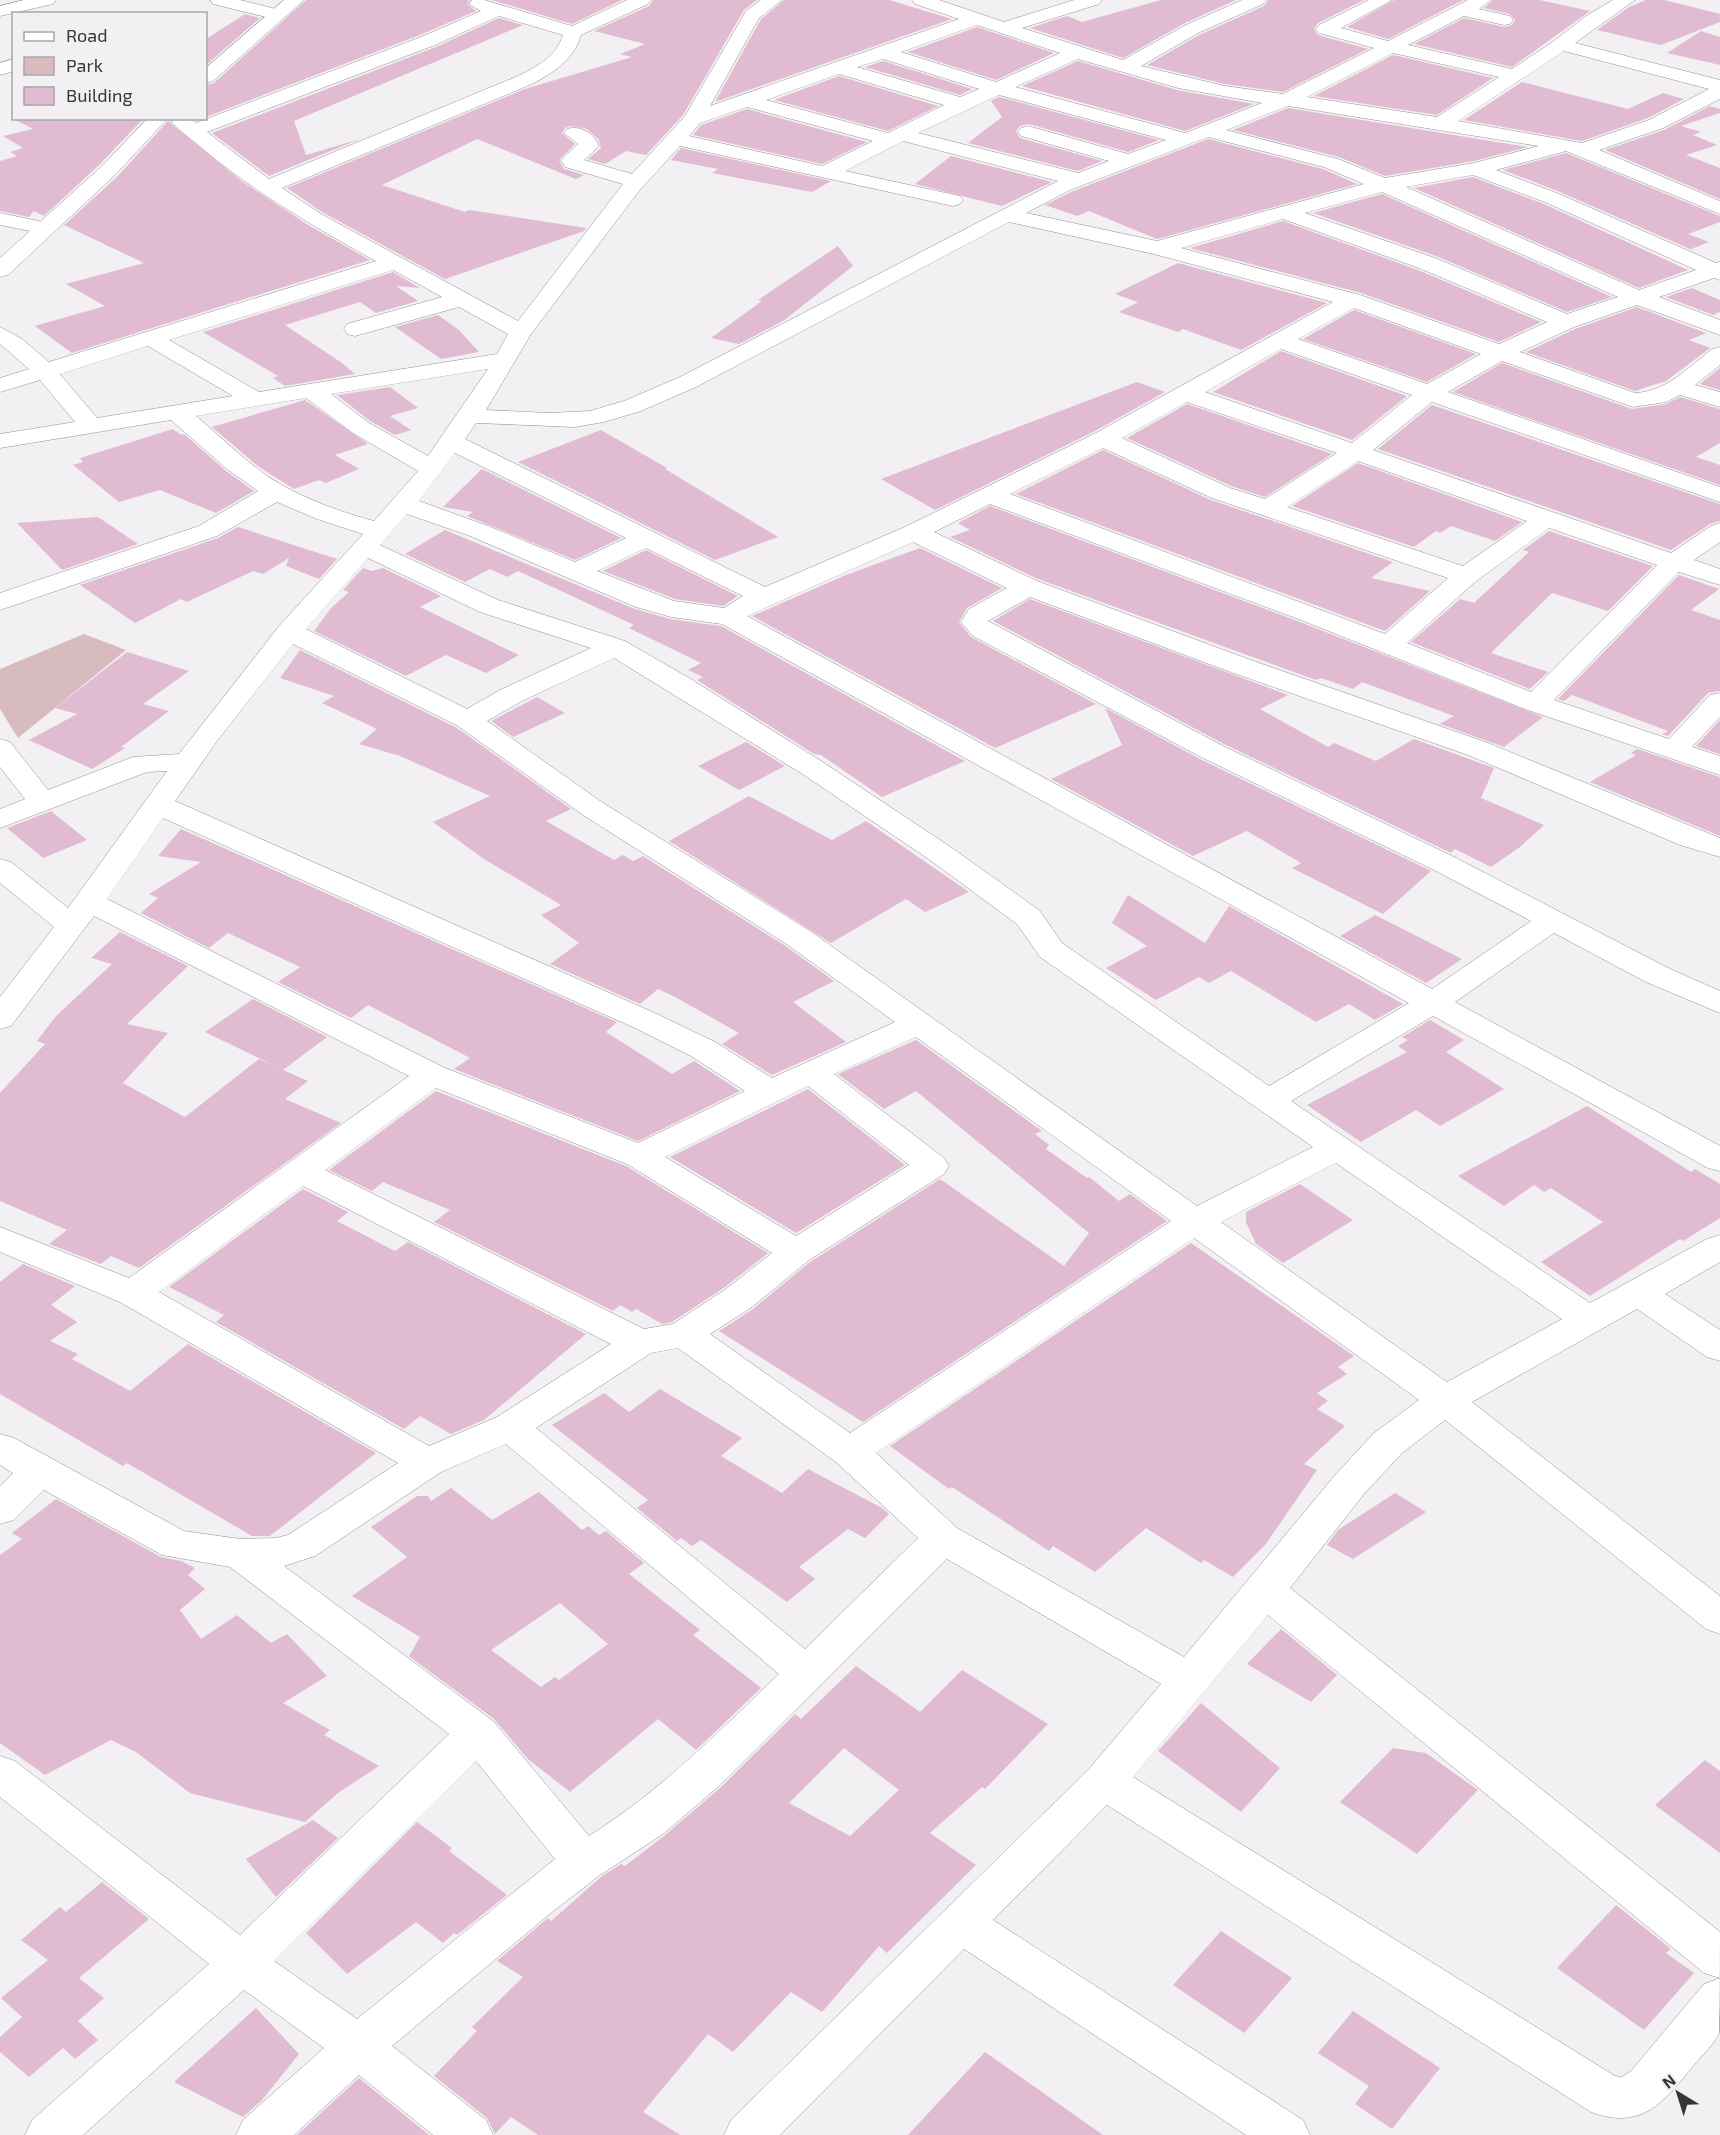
<svg xmlns="http://www.w3.org/2000/svg" width="1720" height="2135" font-family="'Exo 2',sans-serif">
<style>
.green{fill:#d8bbbe}
.building{fill:#e1bbd1;fill-rule:evenodd}
.lines{fill:none;stroke-linecap:round;stroke-linejoin:round}
.minor-casing{stroke:#939194;stroke-width:1}
.tertiary-casing{stroke:#939194;stroke-width:1}
.minor{fill:#fff;fill-rule:evenodd}
.tertiary{fill:#fff;fill-rule:evenodd}
</style>
<rect width="100%" height="100%" fill="#f2f0f3"/>
<path class="green" d="M84 634 126 650 18 738 0 709V669Z"/>
<path class="building" d="M306 0H469L467 4 476 11 420 35 206 117V85L214 83Z
M492 0H622L572 24Z
M653 0H757L744 10 683 115 646 155 626 151 605 164 588 159 601 148 599 140 587 129 571 126 565 128 562 133 575 144 559 160 564 169 584 175 576 179 477 139 382 185 465 212 469 210 586 228 584 231 445 279 322 212 287 188 525 89 632 57 620 54 645 44 594 31 649 6Z
M784 0H889L952 19 715 102 761 19Z
M1161 0H1236L1185 23 1123 58 1030 28 1067 16 1082 22Z
M1268 0H1364L1318 23 1314 29 1318 35 1368 49 1283 92 1225 84 1147 65 1199 35 1264 6Z
M1394 0H1463L1388 39 1347 27Z
M1493 0H1540L1590 11 1512 67 1414 44 1464 18 1504 27 1512 25 1515 20 1510 14 1484 8Z
M1646 0H1664L1720 14V22L1661 45 1597 30 1629 7Z
M245 14 260 18 206 65V39Z
M499 18 523 25 294 121 306 155 360 139 269 176 212 133 436 47Z
M977 27 1054 53 996 80 908 52Z
M1701 31 1720 37V65L1667 53Z
M1393 55 1493 78 1437 115 1314 96Z
M883 61 972 89 960 95 865 67Z
M1078 61 1177 90 1254 104 1185 131 1022 86Z
M839 76 938 106 888 131 774 100Z
M1522 82 1628 109 1663 93 1684 99 1648 118 1582 141 1464 120Z
M999 97 1159 140 1128 152 1029 124 1020 126 1016 131 1020 138 1102 161 1078 171 968 143 1002 117 991 101Z
M1710 106 1720 109V113L1681 126 1701 132 1693 135 1717 145 1686 155 1720 168V199L1605 150 1664 130Z
M1288 108 1528 147 1474 161 1385 176 1339 157 1233 130Z
M747 109 867 142 822 164 693 135 701 125Z
M12 118H144L99 165 44 216 34 211 29 217 0 211V161L17 156 10 152 23 148 3 136 33 129Z
M168 121 243 182 308 225 370 260 72 353 35 326 105 306 66 284 144 263 64 225 117 177Z
M1208 139 1323 169 1357 184 1157 239 1089 211 1077 216 1045 205 1071 192Z
M681 148 831 181 812 192 712 173 718 169 671 160Z
M1566 153 1720 216V222L1688 234 1709 242 1691 249 1699 253 1560 192 1503 170Z
M951 156 1052 182 1002 206 915 184Z
M1473 177 1544 204 1688 270 1639 288 1414 188Z
M1382 194 1612 297 1567 312 1436 256 1313 213Z
M1283 221 1418 270 1541 322 1499 342 1361 293 1190 248Z
M838 246 853 266 783 321 739 344 711 338 762 301 758 300Z
M1178 263 1327 303 1241 350 1183 329 1178 332 1119 312 1138 302 1115 294Z
M393 272 420 288 396 286 418 301 376 313 360 302 285 325 342 363 355 374 285 386 273 378 278 376 203 332Z
M1703 284 1692 288 1720 300V312L1713 315 1666 297Z
M1637 307 1706 333 1689 340 1710 348 1666 381 1635 391 1526 352 1575 329Z
M1354 310 1476 354 1427 382 1303 339Z
M438 315 459 330 479 352 441 359 395 327Z
M1281 351 1407 396 1352 440 1213 392Z
M1502 363 1632 409 1666 404 1680 397 1720 409V443L1696 457 1720 465V485L1453 392Z
M1720 368V390L1700 384Z
M1137 382 1165 392 1093 432 935 510 881 479Z
M390 387 418 408 390 416 411 430 395 435 370 421 337 395Z
M305 400 368 444 335 455 359 469 326 483 319 480 294 489 259 467 212 427Z
M1187 404 1332 454 1265 497 1231 486 1127 438Z
M1432 405 1720 504V521L1710 524 1671 550 1378 449Z
M173 429 181 435 184 434 226 471 254 491 216 513 160 490 119 502 73 465 83 462 80 458Z
M601 430 667 468 665 469 778 537 715 560 518 462Z
M1103 450 1211 500 1393 562 1371 578 1430 591 1385 631 1016 494Z
M1358 463 1522 522 1495 541 1451 526 1440 533 1436 531 1414 547 1292 506Z
M482 469 621 538 575 560 467 516 473 512 443 507Z
M990 506 1300 622 1543 717 1504 747 1440 724 1454 716 1362 682 1353 689 1321 678 1316 680 1038 579 950 537 970 530 958 523Z
M98 517 138 544 62 570 17 523Z
M238 527 337 559 319 579 286 566 289 558 263 574 253 571 187 602 181 599 135 623 80 585 218 538Z
M445 530 635 609 670 619 721 626 965 761 882 797 821 755 814 754 697 680 703 677 688 670 701 663 629 628 634 625 518 571 507 577 490 569 465 582 405 554Z
M1549 531 1653 566 1608 611 1552 593 1491 653 1548 672 1530 689 1411 642 1460 599 1474 603 1529 552 1523 550Z
M920 548 1002 588 967 608 959 622 971 637 1096 704 995 748 752 616 846 575Z
M646 550 738 596 723 606 675 599 603 571Z
M363 568 372 571 383 568 441 596 420 607 519 655 486 673 446 655 406 676 314 631 331 608 349 592 343 590Z
M1679 575 1719 589 1691 610 1720 620V691L1708 693 1668 736 1662 734 1668 731 1572 695 1564 701 1558 699Z
M1030 599 1288 695 1260 709 1328 747 1334 743 1376 761 1414 739 1494 768 1481 798 1544 825 1520 847 1491 867 1455 849 1451 853 1222 743 993 621Z
M300 650 457 728 571 809 546 821 614 860 623 855 633 861 643 856 787 947 834 981 793 1002 846 1042 772 1075 722 1044 739 1033 675 997 658 989 640 1004 550 964 579 943 541 915 561 905 484 859 433 822 490 796 400 756 359 744 377 729 322 703 334 696 280 678Z
M127 652 189 671 143 704 169 711 121 747 125 748 92 769 29 740 77 714 55 708Z
M537 697 565 713 513 737 491 721Z
M1105 708 1200 759 1431 871 1383 914 1292 868 1301 863 1247 831 1193 856 1051 779 1122 745Z
M1720 720V754L1696 746Z
M746 742 785 766 739 790 698 766Z
M1637 749 1720 777V836L1590 782 1636 755 1631 753Z
M749 796 832 840 866 821 969 892 925 912 906 899 831 943 669 841Z
M51 811 87 840 43 858 7 828Z
M181 829 617 1022 606 1032 672 1074 694 1061 740 1091 638 1141 454 1069 470 1058 368 1005 351 1018 278 982 300 967 228 933 209 948 141 913 158 898 149 894 201 862 158 856Z
M1128 895 1205 943 1229 906 1403 1004 1375 1020 1349 1004 1316 1022 1231 971 1209 983 1199 977 1156 1000 1106 968 1147 946 1112 923Z
M1375 915 1462 959 1426 983 1340 936Z
M120 932 188 966 127 1024 168 1033 123 1083 185 1117 259 1059 281 1069 205 1032 253 999 327 1037 283 1070 308 1081 285 1099 341 1123 139 1268 111 1256 101 1264 49 1244 67 1230 0 1201V1093L45 1044 37 1041 56 1016 112 964 91 958Z
M1430 1020 1464 1040 1446 1052 1504 1089 1440 1126 1416 1110 1361 1142 1307 1105 1407 1052 1398 1046 1408 1040 1402 1037Z
M916 1040 1042 1131 1035 1134 1049 1145 1046 1149 1087 1178 1089 1177 1119 1201 1130 1194 1167 1221 863 1422 719 1331 753 1309 810 1262 940 1179 1064 1266 1089 1233 916 1091 884 1109 838 1074Z
M808 1089 905 1165 796 1233 670 1157Z
M436 1091 626 1166 768 1253 725 1287 672 1322 662 1324 636 1309 632 1312 620 1305 613 1311 434 1222 450 1210 383 1182 372 1191 329 1170Z
M1587 1106 1691 1172 1695 1169 1720 1184V1218L1683 1241 1680 1239 1590 1296 1541 1262 1603 1222 1551 1188 1544 1192 1534 1185 1504 1206 1458 1176Z
M1300 1184 1353 1220 1283 1263 1256 1244 1246 1222V1212Z
M303 1189 348 1212 337 1221 395 1251 408 1242 586 1334 484 1420 451 1434 420 1416 404 1429 216 1322 224 1315 169 1287Z
M1191 1243 1354 1356 1338 1367 1347 1374 1317 1393 1328 1401 1317 1409 1345 1426 1304 1464 1317 1470 1265 1545 1233 1577 1204 1560 1201 1563 1146 1528 1095 1572 1053 1546 1049 1551 952 1487 949 1489 890 1446Z
M23 1264 75 1286 51 1305 77 1322 50 1341 78 1354 72 1359 130 1391 188 1344 376 1453 270 1536H252L127 1463 123 1466 0 1394V1282Z
M660 1389 742 1438 721 1456 782 1493 808 1469 882 1508 889 1514 865 1538 848 1529 799 1567 815 1579 787 1602 701 1540 692 1546 681 1538 677 1541 637 1508 648 1500 552 1425 604 1393 629 1412Z
M451 1488 492 1520 539 1492 582 1530 588 1526 599 1535 606 1531 644 1563 629 1574 700 1630 693 1635 761 1688 696 1750 658 1719 570 1792 528 1759 494 1719 409 1656 420 1637 352 1596 407 1557 371 1527 417 1496H428L431 1501ZM560 1603 608 1644 559 1680 555 1677 541 1687 491 1650Z
M1395 1493 1426 1512 1353 1559 1327 1545 1338 1530Z
M56 1499 161 1557 181 1561 195 1568 188 1575 205 1589 180 1610 201 1639 237 1615 271 1643 287 1634 327 1676 283 1703 330 1730 324 1735 379 1766 338 1793 305 1822 190 1793 136 1752 111 1740 45 1775 0 1743V1555L22 1539 12 1533Z
M1281 1629 1337 1675 1311 1702 1247 1664Z
M856 1666 920 1712 962 1670 1048 1724 985 1789 982 1787 930 1833 976 1865 887 1953 879 1946 822 2012 791 1992 733 2052 708 2034 643 2112 680 2135H538L511 2117 495 2134 487 2118 434 2076 477 2031 472 2027 523 1977 497 1961 548 1918 551 1921 601 1877 621 1864 625 1866 664 1836 720 1788 795 1714 801 1719ZM844 1748 899 1790 850 1836 789 1803Z
M1201 1703 1280 1768 1241 1812 1158 1751Z
M1393 1748 1426 1753 1478 1790 1417 1854 1340 1802Z
M1705 1760 1720 1771V1853L1655 1805Z
M313 1820 338 1838 276 1897 246 1859Z
M417 1822 452 1848 449 1851 507 1895 457 1935 454 1933 443 1943 416 1922 347 1974 306 1933Z
M102 1882 149 1919 79 1978 104 1998 78 2021 98 2040 75 2059 63 2048 29 2077 0 2052V2037L22 2017 1 1998 48 1960 21 1940 60 1907 66 1912Z
M1616 1905 1671 1949 1666 1953 1694 1973 1644 2030 1557 1968Z
M1221 1931 1292 1978 1244 2033 1173 1985Z
M256 2008 299 2054 262 2100 243 2117 174 2082Z
M1353 2011 1440 2068 1392 2129 1355 2104 1369 2086 1318 2053Z
M985 2052 1103 2135H908Z
M359 2078 429 2135H297Z"/>
<g class="lines">
<defs>
<path id="minor" d="M24 0H56L53 4 0 16V6Z
M210 0H240L284 11 287 15 278 20 213 4Z
M472 0H484L572 26 627 0H651L648 4 581 35C573 61 554 72 532 84L282 188 321 214 518 321 623 184 565 167 561 160 578 144 564 133 567 129C580 125 594 133 599 146L584 160 632 174 685 116 746 11 761 0H782L759 18 710 106 959 19 915 4 912 0H939L1004 22 1074 0H1102L1099 4 1022 28 1123 60 1186 25 1242 0H1266L1263 4 1198 33 1141 66 1225 86 1283 94 1374 48 1319 33 1316 29 1319 25 1369 0H1392L1341 28 1388 41 1468 0H1491L1479 9 1510 16 1513 20 1510 24 1504 25 1464 16 1408 45 1512 69 1554 41 1586 16 1613 0H1635L1575 43 1720 80V99L1663 128 1599 150 1720 201V214L1566 151 1496 170 1559 194 1716 263 1720 262V280L1714 278 1659 297 1720 320V335L1637 305 1574 327 1520 352 1635 393C1666 392 1689 367 1712 349L1720 347V365L1695 385 1720 392V407L1680 395 1666 402 1633 407 1502 361 1448 392 1720 487V502L1432 402 1373 450 1671 553 1711 526 1720 523V542L1694 560 1720 569V585L1679 572 1554 700 1669 739 1710 695 1720 693V717L1692 747 1720 756V775L1525 709 1301 620 990 504 934 532 1037 581 1248 659 1488 743 1720 838V857L1680 845 1468 755 1228 671 1030 597 988 621 1221 745 1456 858 1668 968 1720 991V1013L1646 982 1554 933 1455 1002 1720 1146V1171L1708 1168 1433 1016 1291 1101 1590 1303 1707 1239 1720 1235V1262L1665 1294 1720 1330V1361L1707 1357 1637 1309 1472 1402 1720 1596V1634L1706 1629 1445 1420 1402 1453 1364 1494 1290 1588 1720 1932C1720 1948 1720 2025 1719 2033 1714 2045 1701 2056 1693 2066 1664 2102 1642 2131 1591 2112L1107 1805 993 1920 1303 2120 1310 2135H1246L964 1949 780 2135H724L731 2120 1089 1769 1161 1684 947 1559 719 1786 663 1834 600 1875 547 1916 392 2046 486 2120 493 2135H433L359 2075 294 2135H236L243 2120 324 2048 244 1990 83 2135H25L32 2120 209 1964 0 1797V1756L15 1761 240 1935 449 1734 230 1567 162 1555 44 1490 14 1520 0 1524V1486L13 1473 0 1465V1434L14 1438 184 1531 240 1539 276 1538 288 1535 398 1463 120 1302 0 1252V1227L129 1278 409 1076 94 916 11 1026 0 1029V997L54 927 0 883V859L11 862 68 908 167 771 147 772 0 828V809L25 799 0 767V739L10 742 48 790 133 757 179 754 280 625 363 534 317 519 277 502 217 536 0 610V593L199 526 258 491 227 469 171 420 0 448V434L75 422 40 380 0 392V378L29 369 0 344V327L22 339 49 362 376 261C316 228 256 193 203 149 192 139 177 130 169 118H191L196 123 421 37 481 11 469 4ZM499 16 563 35C556 57 538 66 518 76L269 179 207 132 435 45ZM977 25 1060 53 996 82 901 52ZM1564 51 1709 89 1649 120 1582 143 1458 121ZM1393 53 1499 77 1437 117 1307 97ZM883 59 979 89 960 97 857 67ZM1078 59 1178 88 1262 103 1185 133 1015 87ZM839 74 944 105 888 133 766 100ZM999 95 1166 140 1128 154 1028 126 1021 128 1018 132 1021 136 1109 161 1078 173 918 133ZM1288 106 1539 146 1474 163 1385 178 1338 159 1226 130ZM747 107 873 141 822 166 689 136 700 123ZM1208 137 1324 167 1364 184 1157 241 1026 213 1070 190ZM903 141 1058 181 680 377 624 401 590 411 549 413 486 410 531 334 639 191 680 146 953 206 960 204 963 200 960 196 845 171ZM1473 175 1545 202 1696 270 1639 290 1406 187ZM1382 192 1618 297 1567 314 1435 258 1305 213ZM1283 219 1419 268 1547 322 1499 344 1360 295 1181 248ZM1009 222 1154 254 1333 302 1094 434 905 527 765 587 465 439 476 423 575 427 604 422 641 411 696 387ZM393 270 442 297 347 324 344 329 347 334 355 336 459 307 508 334 497 354 259 392 169 340ZM1354 308 1481 354 1427 384 1298 339ZM148 346 233 396 97 418 60 374ZM1281 349 1412 395 1352 443 1205 392ZM488 369 428 456 369 423 331 394ZM306 398 353 433 418 471 374 521C337 511 299 497 267 476 242 458 220 436 196 416ZM1187 402 1337 453 1265 499 1230 488 1122 438ZM1103 448 1212 498 1448 578 1385 634 1010 494ZM455 453 626 538 575 562 488 526 419 501ZM1358 461 1527 521 1463 566 1287 507ZM407 514 470 536 636 607 671 617 722 624 1409 1003 1269 1086 1062 943 1039 910 952 848 821 761 689 678 625 641 498 600 380 545ZM1549 528 1657 565 1531 692 1407 643 1475 582ZM913 542 1007 588 969 609 961 622 973 636 1201 757 1434 870 1531 921 1432 989 747 616ZM646 548 743 596 724 608 674 601 597 571ZM368 558 480 612 591 648 500 690 467 709 306 629ZM293 644 458 726 583 815 788 945 895 1022 772 1078 715 1042 657 1014 175 801 217 741ZM614 658 801 773 930 860 1017 924 1040 957 1313 1147 1197 1206 810 931 603 803 487 721 520 702ZM163 818 635 1028 691 1056 745 1091 638 1143 445 1068 107 899ZM916 1037 1171 1221 850 1433 710 1334 752 1307 809 1260 944 1174 949 1166 944 1158 834 1074ZM808 1086 909 1165 796 1236 665 1157ZM436 1088 627 1164 772 1253 726 1289 673 1324 644 1329 325 1170ZM1336 1163 1562 1319 1447 1382 1221 1222ZM303 1186 611 1344 497 1417 429 1446 159 1292ZM1194 1238 1419 1400 1374 1433 1336 1474 1184 1657 957 1528 876 1453ZM678 1348 836 1462 918 1538 805 1649 536 1428 651 1353ZM506 1444 779 1674C718 1733 660 1791 589 1836L493 1721 284 1566 315 1556 441 1472ZM1268 1615 1704 1973 1720 1978 1704 1984 1631 2071 1622 2077 1615 2076 1133 1777ZM476 1761 555 1859 357 2019 274 1961Z
M14 59V71L0 75V63Z
M0 213 53 224 57 228 53 232 46 234 0 225Z"/>
<path id="tertiary" d="M284 0H304L213 81 206 83V68Z
M148 118H168L115 175 8 275 0 277V258L101 167Z"/>
</defs>
<use href="#minor" class="minor-casing"/>
<use href="#tertiary" class="tertiary-casing"/>
<use href="#minor" class="minor"/>
<use href="#tertiary" class="tertiary"/>
</g>
<rect x="12" y="12" width="195" height="108" fill="#f2f0f3" stroke="#a7a6a8" stroke-width="1.5"/>
<rect x="24" y="32" width="30" height="9" fill="#ffffff" stroke="#a7a6a8" stroke-width="1.5"/>
<text x="66" y="42" font-size="18" fill="#363637">Road</text>
<rect x="24" y="57" width="30" height="18" fill="#d8bbbe" stroke="#a7a6a8" stroke-width="1.5"/>
<text x="66" y="72" font-size="18" fill="#363637">Park</text>
<rect x="24" y="87" width="30" height="18" fill="#e1bbd1" stroke="#a7a6a8" stroke-width="1.5"/>
<text x="66" y="102" font-size="18" fill="#363637">Building</text>
<g transform="translate(1678 2093) rotate(322)" stroke="#f2f0f3" stroke-width="4.5" paint-order="stroke">
<path d="M0-4.5L10 22L0 15L-10 22Z" fill="#363637"/>
<text y="-9" font-size="16" font-weight="bold" text-anchor="middle" fill="#363637">N</text>
</g>
</svg>
